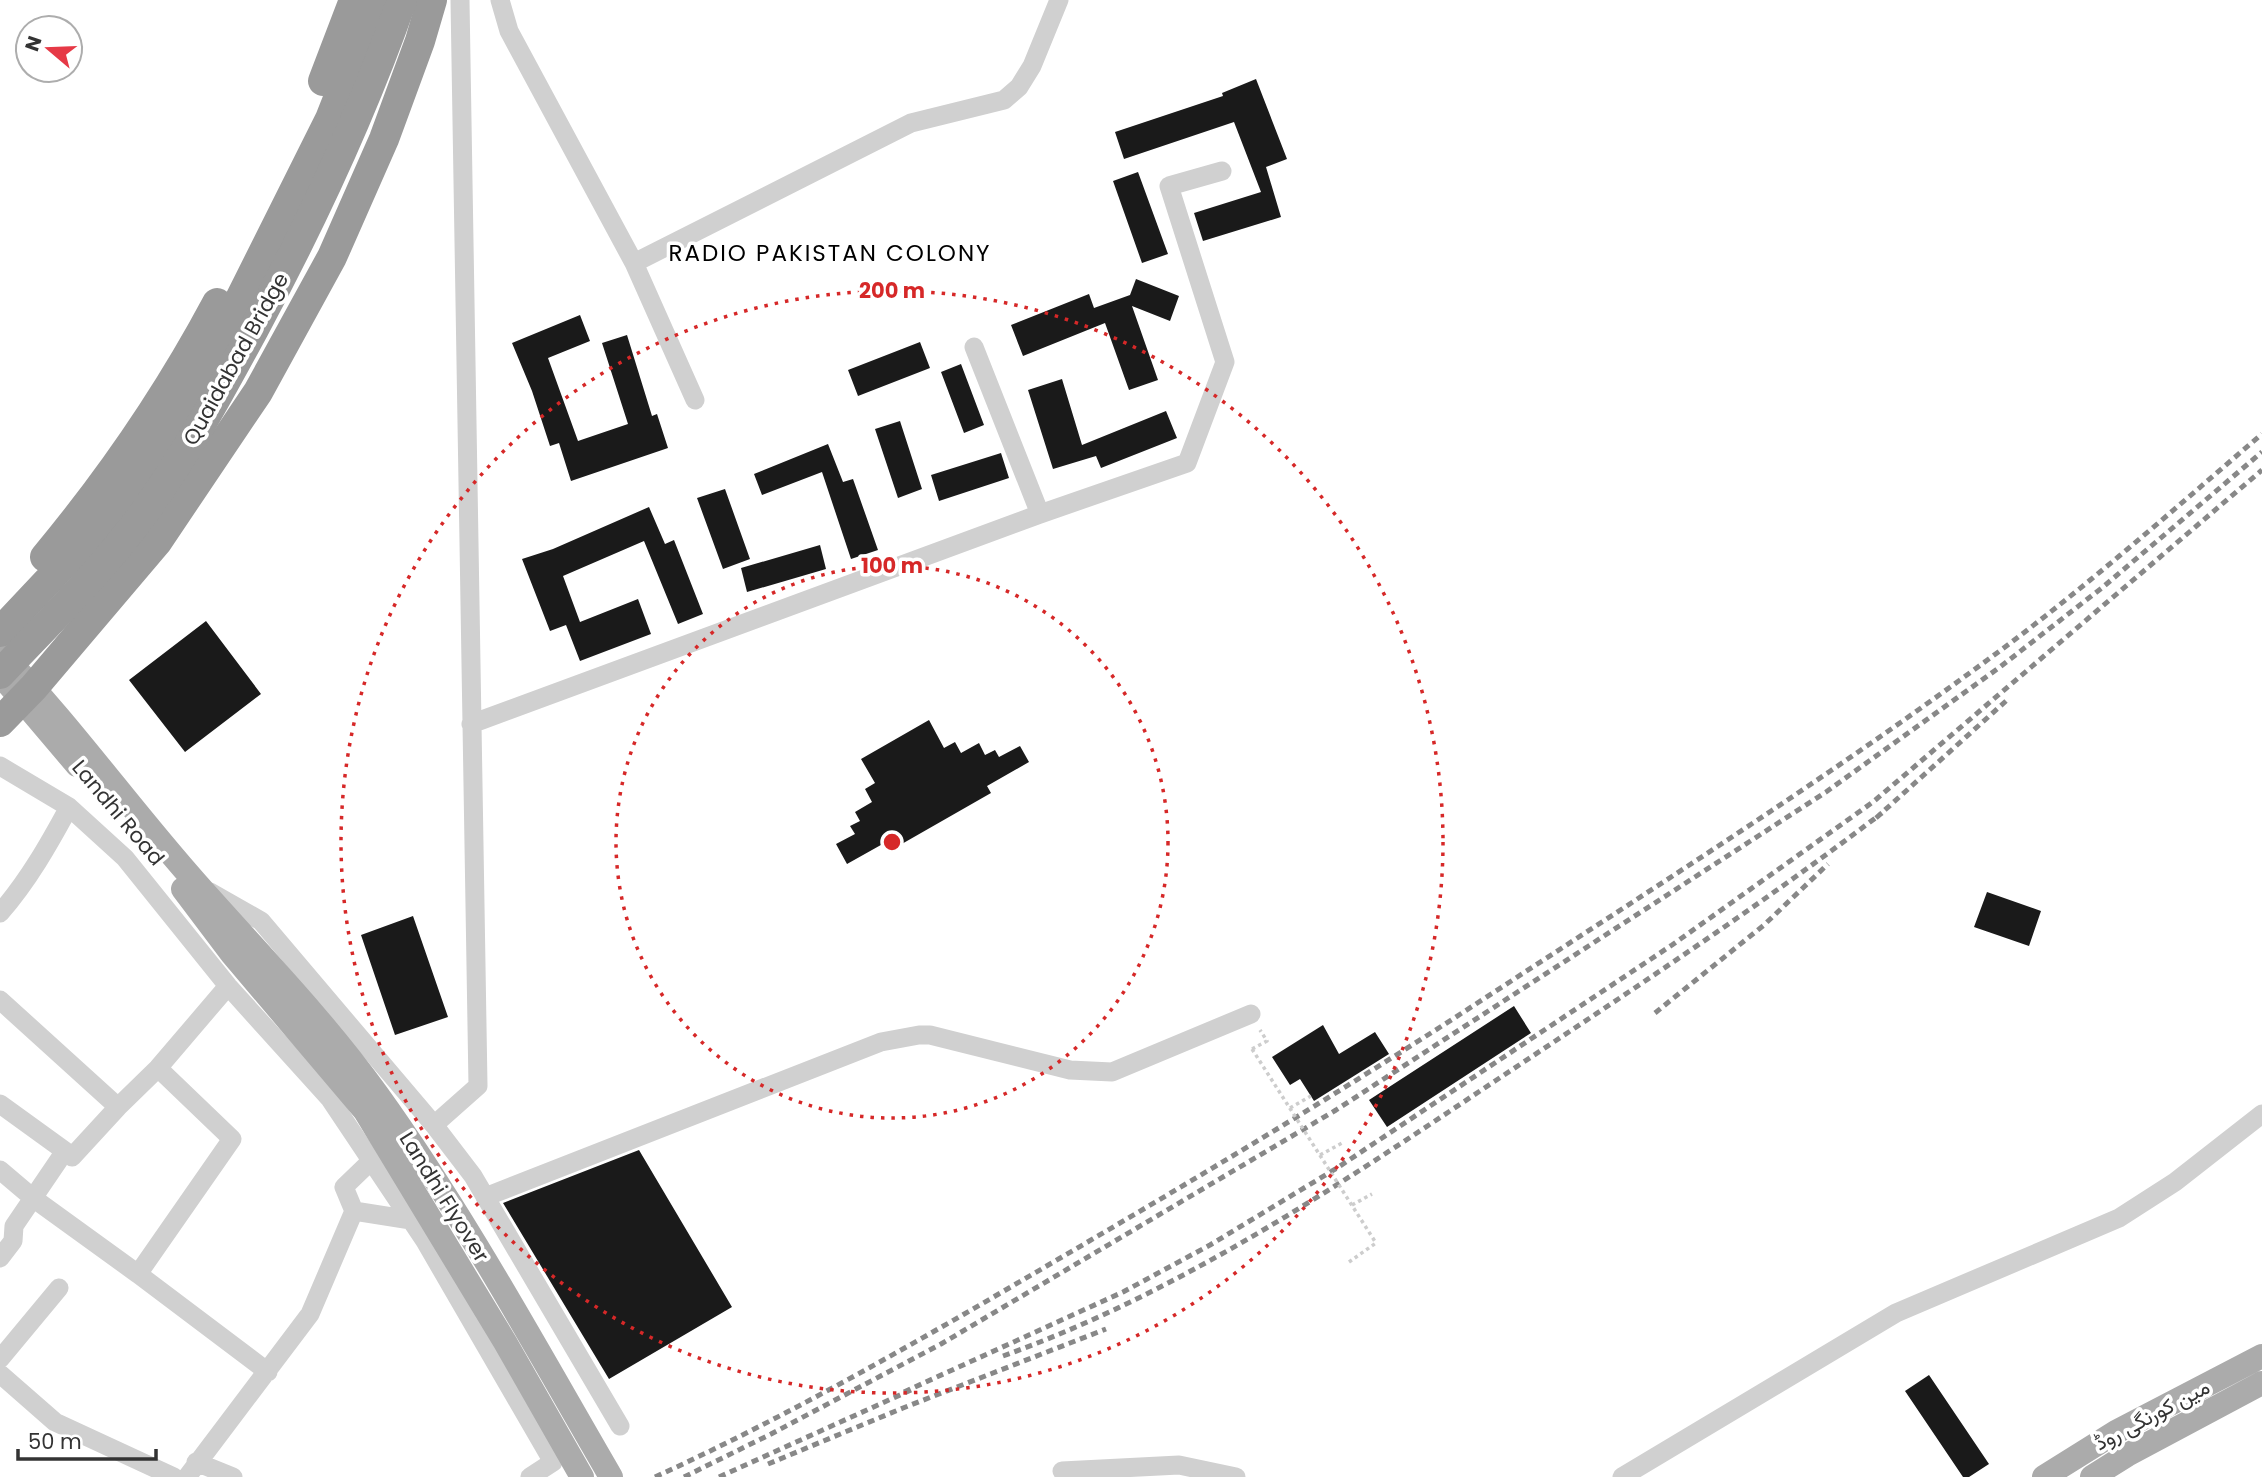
<svg xmlns="http://www.w3.org/2000/svg" width="2262" height="1477" font-family="Poppins,Vazirmatn,sans-serif">
<style>
.building{fill:#1a1a1a}
.lines{fill:none;stroke-linecap:round;stroke-linejoin:round}
.path{stroke:#cdcdcd;stroke-width:3.5;stroke-dasharray:3.5 3.5;stroke-linecap:butt}
.minor{stroke:#d0d0d0;stroke-width:19}
.major{stroke:#ababab;stroke-width:24}
.highway{stroke:#9a9a9a;stroke-width:30}
.rail{stroke:#888;stroke-width:5;stroke-dasharray:7 5;stroke-linecap:butt}
.path-bridge{stroke:#cdcdcd;stroke-width:3.5;stroke-dasharray:3.5 3.5;stroke-linecap:butt}
.highway-bridge{stroke:#9a9a9a;stroke-width:30}
.ring{fill:none;stroke:#d62828;stroke-width:3.5;stroke-dasharray:3.5 7}
.labels{text-anchor:middle;stroke-width:7;stroke-linejoin:round;paint-order:stroke}
.street-label{font-size:21px;fill:#333;stroke:#fff}
.neighbourhood-label{font-size:23px;letter-spacing:2px;fill:#000;stroke:#fff}
.centre{fill:#d62828;stroke:#fff;stroke-width:3.5}
.ring-label{font-size:21px;text-anchor:middle;font-weight:bold;fill:#d62828;stroke:#fff;stroke-width:7;stroke-linejoin:round;paint-order:stroke}
</style>
<rect width="100%" height="100%" fill="#fff"/>
<path class="building" d="M1256 79 1287 159 1266 167 1281 217 1203 241 1194 213 1261 192 1234 122 1124 159 1115 132 1223 96 1222 93Z
M1138 172 1168 254 1142 263 1113 181Z
M1136 279 1179 296 1170 321 1132 306 1158 380 1129 390 1105 323 1023 356 1011 325 1089 294 1094 308 1130 295Z
M580 315 590 341 548 358 578 441 628 424 602 343 627 335 652 416 657 414 668 448 571 481 559 443 550 446 532 391 512 343Z
M920 342 930 368 858 396 848 370Z
M961 364 984 425 964 433 941 372Z
M1062 379 1082 445 1166 411 1177 438 1101 468 1096 456 1053 469 1028 390Z
M900 421 922 489 898 498 875 429Z
M828 444 843 482 853 479 878 550 851 559 822 472 762 495 754 474Z
M1001 453 1009 478 939 501 931 475Z
M725 489 750 559 723 569 697 498Z
M649 507 665 544 674 540 703 614 678 624 644 541 563 576 580 622 638 599 651 634 580 661 566 625 550 631 522 559 553 549Z
M820 545 826 569 747 592 741 568Z
M206 621 261 694 185 752 129 680Z
M929 720 944 748 955 742 961 753 979 743 985 755 995 750 999 757 1020 746 1029 762 987 786 991 793 893 849 888 841 847 864 836 844 855 834 850 826 860 821 855 812 872 802 865 789 875 783 861 759Z
M1987 892 2041 911 2029 946 1974 927Z
M413 916 448 1017 395 1035 361 935Z
M1514 1006 1531 1033 1387 1127 1369 1100Z
M1323 1025 1339 1054 1375 1032 1389 1054 1314 1101 1300 1079 1290 1085 1272 1057Z
M639 1150 732 1307 609 1379 503 1203Z
M1929 1375 1989 1464 1969 1477H1963L1905 1391Z"/>
<g class="lines">
<path class="path" d="M1252 1049 1267 1041 1260 1030
M1290 1108 1311 1096
M1320 1155 1344 1142
M1352 1205 1372 1194
M1349 1262 1376 1243"/>
<path class="minor" d="M500 0 509 31 634 263 695 400
M634 263 911 123 1004 100 1019 87 1032 66 1059 0
M974 347 1040 514
M471 724 1040 514 1187 463 1225 362 1169 186 1222 171
M0 766 69 807 125 858 228 986 330 1099 425 1241 553 1462 530 1477
M210 892 261 921 434 1125 473 1176 620 1426
M0 913C28 881 49 844 69 807
M0 1000 118 1107 158 1068 228 986
M158 1068 232 1139 138 1274 268 1372
M0 1104 65 1151 14 1226 13 1241 0 1258
M434 1125 478 1086 460 0
M65 1151 72 1157 118 1107
M0 1170 33 1198 138 1274
M485 1197 881 1042 919 1035H930L1070 1070 1112 1072 1251 1014
M354 1211 411 1220
M0 1359 59 1288
M0 1374 55 1422 174 1477
M196 1462 233 1477
M1062 1471 1179 1465 1236 1477
M187 1477 310 1314 354 1211 344 1187 371 1161
M1622 1477 1896 1313 2119 1218 2175 1182 2262 1114"/>
<path class="major" d="M0 652C71 725 130 809 198 885 260 955 322 1018 377 1094 464 1215 536 1348 611 1477
M10 686 77 765
M183 889 232 954 365 1111 505 1342 582 1477
M2044 1477 2116 1432 2262 1356
M2092 1477 2127 1455 2262 1383"/>
<path class="highway" d="M323 81 354 0
M45 557C110 479 169 393 217 303
M0 632 94 532 167 434 210 359 330 119 377 0
M0 722 34 687 157 542 258 392 332 257 384 139 420 41 432 0"/>
<path class="rail" d="M1876 818 2006 701
M1655 1013 1764 925 1828 864
M1003 1356C1181 1292 1339 1185 1495 1081 1626 994 1757 908 1882 813
M904 1392 1123 1292 1210 1245 1337 1168 1672 945 1873 802 2262 470
M768 1464 903 1408 1106 1329
M655 1477C795 1413 929 1335 1062 1257 1204 1174 1344 1090 1482 1000 1652 889 1823 781 1986 661 2082 591 2172 511 2262 434
M684 1477 771 1434 941 1344 1336 1110 1442 1041 1826 792 2000 667 2103 587 2262 452
M719 1477 911 1390"/>
<path class="path-bridge" d="M1252 1049 1376 1243"/>
<path class="highway-bridge" d="M0 674C51 620 105 568 148 507 188 451 221 390 254 329 311 223 362 114 402 0"/>
</g>
<g class="ring">
<circle cx="892" cy="842" r="276"/>
<circle cx="892" cy="842" r="551"/>
</g>
<g class="labels">
<g class="street-label">
<text transform="translate(236 359) rotate(-61)" y="7">Quaidabad Bridge</text>
<text transform="translate(118 813) rotate(50)" y="7">Landhi Road</text>
<text transform="translate(444 1197) rotate(58)" y="7">Landhi Flyover</text>
<text transform="translate(2152 1415) rotate(-28)" y="7">مین کورنگی روڈ</text>
</g>
<g class="neighbourhood-label">
<text x="830" y="261">RADIO PAKISTAN COLONY</text>
</g>
</g>
<circle cx="892" cy="842" r="10" class="centre"/>
<g class="ring-label">
<text x="892" y="298">200 m</text>
<text x="892" y="573">100 m</text>
</g>
<g transform="translate(49 49) rotate(289)"><circle r="33" fill="#ffffff" stroke="#adadad" stroke-width="2"/>
<path d="M0-5L12 26L0 18L-12 26Z" fill="#e63946"/>
<text y="-10" font-size="19" font-weight="bold" text-anchor="middle" fill="#333333">N</text>
</g>
<path d="M18 1449v10h138v-10" fill="none" stroke="#333333" stroke-width="3.5"/>
<text x="28" y="1449" font-size="21" fill="#333333" stroke="#ffffff" stroke-width="5" paint-order="stroke">50 m</text>
</svg>
